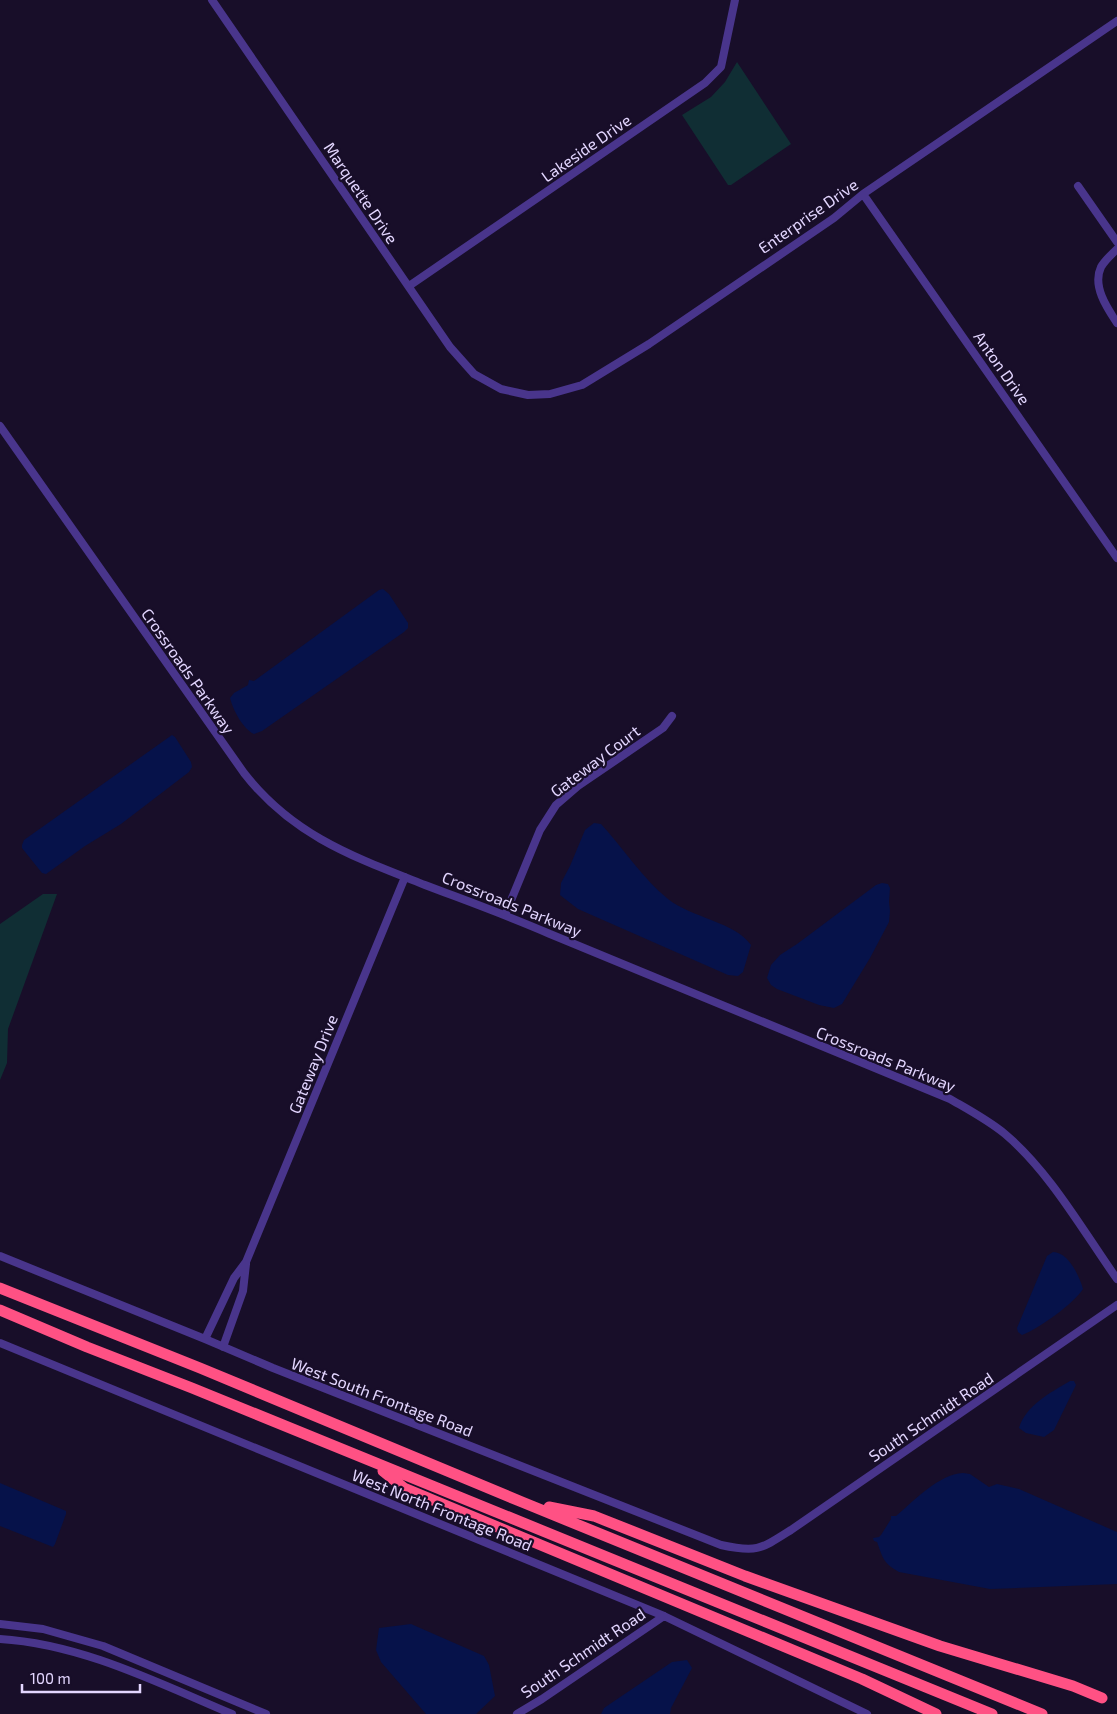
<svg xmlns="http://www.w3.org/2000/svg" width="1117" height="1714" font-family="'Exo 2',sans-serif">
<style>
.green{fill:#102e34}
.water{fill:#06124a}
.lines{fill:none;stroke-linecap:round;stroke-linejoin:round}
.minor{stroke:#49358c;stroke-width:8}
.highway{stroke:#ff5184;stroke-width:11}
.labels{text-anchor:middle;stroke-width:4.5;stroke-linejoin:round;paint-order:stroke}
.street-label{font-size:16px;fill:#e3d6ff;stroke:#180e29}
</style>
<rect width="100%" height="100%" fill="#180e29"/>
<path class="green" d="M737 62 791 144 731 185H728L682 115 711 97 725 82Z
M43 894H57L8 1029 7 1063 0 1080V924Z"/>
<path class="water" d="M383 589 389 594 408 623V628L404 632 262 731 254 734C243 729 233 710 230 698L234 693 248 685 249 680 254 681 379 590Z
M172 735 175 737 191 762 192 767 189 772 121 824 85 846 46 874 42 873 22 848V845L24 840Z
M594 823 601 824C623 848 643 879 668 899 692 918 735 922 751 945L743 972 738 976 728 975 578 909 560 895 561 883 570 866 585 830Z
M882 883 888 884 890 888 889 902 890 911 889 922 870 958 842 1004 834 1008 819 1005 777 989 771 985 767 978 771 965 780 955 797 944 876 885Z
M1053 1252C1068 1252 1079 1275 1083 1289 1073 1304 1040 1328 1022 1335L1018 1332 1017 1328 1047 1256Z
M1070 1381H1074L1076 1385 1054 1430 1044 1437 1026 1433 1019 1428C1026 1405 1050 1393 1070 1381Z
M963 1473 970 1474 989 1487 997 1484 1019 1489 1117 1532V1584L990 1589 899 1572C883 1563 883 1558 877 1542L874 1541 873 1538 879 1537 881 1535 891 1519V1516H896C914 1501 939 1474 963 1473Z
M0 1483 66 1511V1514L55 1544 53 1547 0 1526Z
M411 1624 484 1656 489 1665 495 1696 476 1714H426L381 1662 376 1650 379 1628Z
M687 1660 692 1668 671 1708 670 1714H601L604 1708 672 1662Z"/>
<g class="lines">
<path class="minor" d="M212 0 450 347 474 374 501 389 528 395 550 394 582 385 649 344 834 218 863 194 1117 21
M1078 186 1117 242
M863 194 1117 558
M1117 249C1111 255 1105 260 1101 267 1092 286 1107 308 1117 323
M409 286 705 83 721 67 735 0
M0 426 244 773C293 836 354 857 425 885 467 901 509 916 550 934 683 989 816 1045 950 1099 969 1110 988 1120 1005 1134 1050 1172 1083 1231 1117 1279
M505 915 540 830 556 805 578 786 663 728 672 716
M0 1256 205 1339 273 1368 721 1545C757 1553 761 1549 791 1530L1117 1305
M205 1339 234 1278 246 1262 405 877
M0 1343 664 1616 867 1714
M223 1347 243 1291 246 1264
M0 1624 43 1629 103 1646 266 1714
M0 1639C82 1644 158 1683 232 1714
M517 1714 542 1699 664 1616"/>
<path class="highway" d="M0 1288 200 1368 522 1502 1042 1714
M0 1310 87 1347 192 1388 992 1714
M383 1471 404 1488 862 1679 936 1714
M549 1507 594 1516 745 1576 940 1646 1073 1686 1102 1698"/>
</g>
<g class="labels">
<g class="street-label">
<text transform="translate(586 148) rotate(-35)" y="6">Lakeside Drive</text>
<text transform="translate(361 193) rotate(56)" y="6">Marquette Drive</text>
<text transform="translate(808 216) rotate(-35)" y="6">Enterprise Drive</text>
<text transform="translate(1002 368) rotate(55)" y="6">Anton Drive</text>
<text transform="translate(188 671) rotate(55)" y="6">Crossroads Parkway</text>
<text transform="translate(595 761) rotate(-37)" y="6">Gateway Court</text>
<text transform="translate(512 904) rotate(22)" y="6">Crossroads Parkway</text>
<text transform="translate(886 1059) rotate(22)" y="6">Crossroads Parkway</text>
<text transform="translate(313 1064) rotate(-68)" y="6">Gateway Drive</text>
<text transform="translate(382 1397) rotate(21)" y="6">West South Frontage Road</text>
<text transform="translate(931 1417) rotate(-34)" y="6">South Schmidt Road</text>
<text transform="translate(442 1510) rotate(22)" y="6">West North Frontage Road</text>
<text transform="translate(583 1653) rotate(-34)" y="6">South Schmidt Road</text>
</g>
</g>
<path d="M22 1684v8h118v-8" fill="none" stroke="#e3d6ff" stroke-width="2.5"/>
<text x="30" y="1684" font-size="15" fill="#e3d6ff" stroke="#180e29" stroke-width="4" paint-order="stroke">100 m</text>
</svg>
